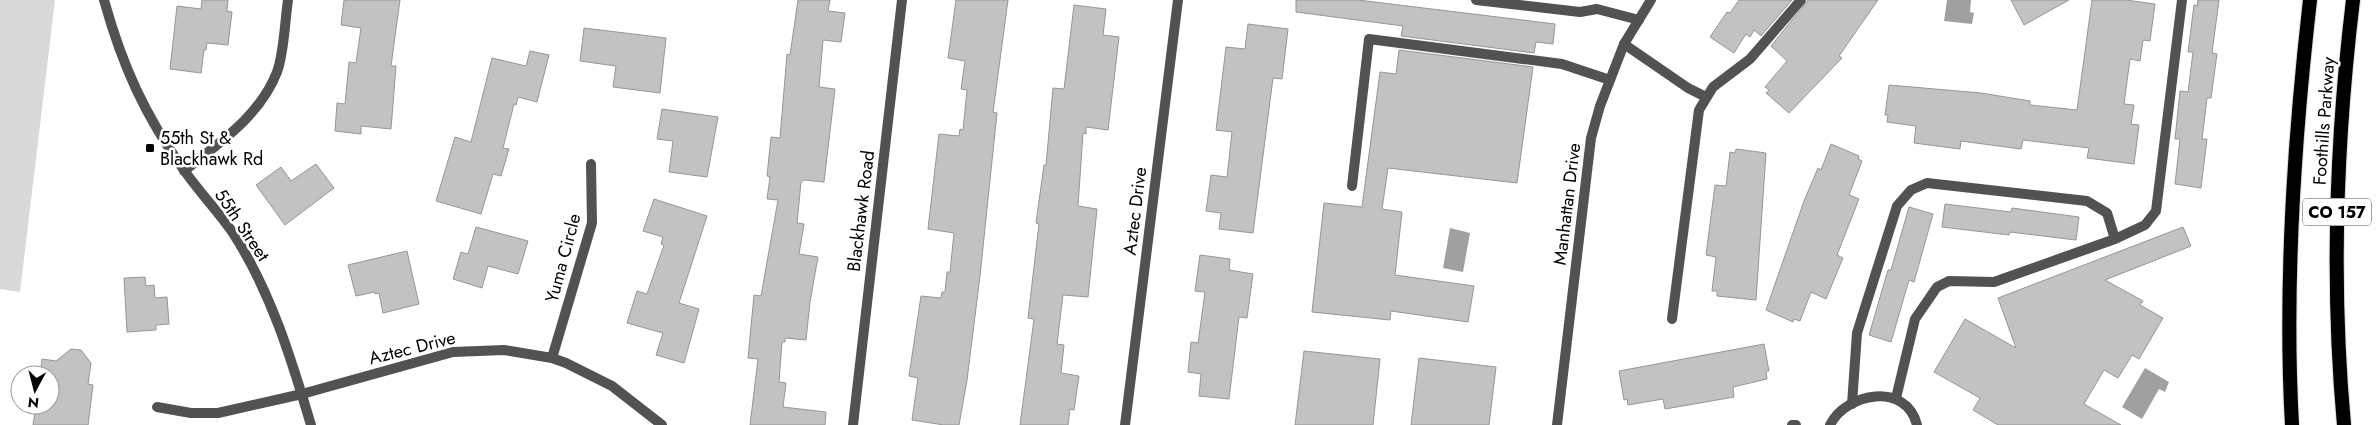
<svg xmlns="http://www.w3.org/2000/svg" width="2379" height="425" font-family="Jost,sans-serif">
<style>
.green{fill:#d9d9d9}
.water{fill:#a0a0a0}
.building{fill:#c2c2c2;stroke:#969696}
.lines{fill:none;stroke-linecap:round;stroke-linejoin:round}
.trunk-casing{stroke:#dbdbdb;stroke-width:16}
.service{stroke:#525252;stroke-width:10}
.minor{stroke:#525252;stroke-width:10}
.trunk{stroke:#000;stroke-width:14}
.poi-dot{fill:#000;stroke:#fff;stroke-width:2}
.labels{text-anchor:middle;stroke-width:5;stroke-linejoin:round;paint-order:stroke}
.shield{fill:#fff;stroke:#4c4c4c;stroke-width:1}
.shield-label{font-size:16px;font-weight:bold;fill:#000}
.street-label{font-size:18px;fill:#000;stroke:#fff}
.poi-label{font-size:18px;fill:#000;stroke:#fff;text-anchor:start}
</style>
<rect width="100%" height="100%" fill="#fff"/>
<path class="green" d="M0 0H55L20 292 0 289Z"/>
<path class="water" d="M1947 0H1971L1970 12 1974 13 1972 24 1944 21Z
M1450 228 1470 233 1463 272 1443 268Z
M2145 368 2169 382 2165 392 2159 389 2142 419 2122 407Z"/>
<path class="building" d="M202 0H228L227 11 232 12 228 45 207 43 206 50H204L201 73 170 69 177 6 201 9Z
M344 0H400L391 66H396L391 129 361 126V134L335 131 337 103 345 104 349 62 356 63 361 28 341 25Z
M798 0H830L828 11 845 13 841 42 823 40 819 87 835 89 824 182 804 180 801 182 797 223 804 224 799 254 818 257 810 302 806 340 785 338V342H782L779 382 786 383 783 407 826 412 825 425H750L758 359 748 358 754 295 761 296 778 200 767 199 770 177 767 176 771 137 780 138 787 54 790 55Z
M956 0H1008L993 112 997 113 980 276 967 380 959 425H944L912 420 918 378 909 376 921 296 941 298 942 292H945L947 272H950L954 233 928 229 939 134 959 136 960 129 963 130 967 90 961 89 965 61 948 58Z
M1296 0H1358L1555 24 1553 44 1536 42 1534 53 1401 36 1403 26 1296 12Z
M1739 0H1792L1761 36 1754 30 1750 37 1746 34 1734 53 1710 37 1727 12 1730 13Z
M1808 0H1878L1839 56 1842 58 1789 113 1766 93 1769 90 1765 87 1787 61 1771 46Z
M2011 0H2069L2024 25Z
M2092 0H2126L2155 4 2150 41 2143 40 2140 61 2130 59 2124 104 2134 105 2131 124 2139 125 2134 164 2087 158 2089 148 2023 140 2021 149 1961 141 1960 149 1914 143 1916 126 1887 122 1888 115H1885L1889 85 1981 93 2030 101V105L2077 110Z
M2198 0H2219L2212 53 2217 54 2211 98H2207L2202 139H2207L2201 188 2175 184 2180 139H2175L2180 91 2188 92 2193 52H2188L2194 5 2197 6Z
M1074 5 1106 9 1103 35 1119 37 1108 130 1086 127V134L1083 133 1078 206 1097 209 1088 297 1063 295 1057 344 1064 345 1061 373 1079 376 1074 410 1070 409 1068 425H1020L1034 319 1028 318 1039 224 1036 223 1044 165H1046L1053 88 1064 89Z
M1248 24 1288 29 1282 79 1273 78 1253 233 1219 229 1221 213 1206 211 1211 175 1227 177 1232 132 1216 130 1226 47 1245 49Z
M584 28 666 38 660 93 613 87 616 66 580 61Z
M1399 50 1533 67 1517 183 1388 168 1382 209 1402 212 1395 275 1474 286 1468 322 1391 311 1390 320 1312 312 1324 203 1362 207 1380 72 1396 74Z
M530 51 549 55 537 102 518 97 516 105 514 104 503 148 509 149 501 176 493 174 481 214 436 201 455 137 471 142 492 58 526 66Z
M662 109 718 117 707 177 669 172 673 141 657 139Z
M1831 144 1859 156 1858 159 1862 161 1849 195 1859 199 1837 255 1843 258 1826 299 1811 292 1800 321 1794 319 1793 322 1766 310 1804 201 1818 168 1821 170Z
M1736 149 1766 153 1756 300 1717 296V291H1712L1716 257 1706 255 1715 185 1726 186 1730 152 1735 153Z
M316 164 334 188 285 225 256 185 281 167 291 181Z
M654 199 707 216 679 303 699 309 684 363 656 355 663 333 627 323 637 291 647 294 664 245 661 244 663 237 643 231Z
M1945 204 2011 212 2012 208 2079 217 2076 240 2010 232 2009 235 1942 227Z
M1909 207 1933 214 1914 282 1909 280 1891 342 1869 335 1888 270H1891Z
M476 227 528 241 518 274 488 266 482 288 453 279 461 252 468 254Z
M2183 227 2191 246 2105 280 2143 301 2140 305 2163 318 2139 359 2132 355 2118 378 2104 370 2084 404 2121 425H1998L1973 410 1980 398 1934 372 1965 319 2016 348 1998 298Z
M407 251 419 304 383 313 379 293 375 294V292L356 296 348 265Z
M1200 255 1230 259 1229 270 1253 274 1247 318 1239 317 1229 399 1199 396 1201 374 1188 372 1191 342 1198 343 1205 292 1195 291Z
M145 277 146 286 154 285 155 298 167 297 169 324 156 325V330L127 332 124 278Z
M1764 344 1769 371H1766L1767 379 1733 387 1734 397 1665 409 1663 399 1628 405 1627 399 1624 400 1619 371Z
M71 349 81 350 91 363 88 384 93 385 88 425H33L36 405H50V375H40L42 359 56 361Z
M1304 351 1380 359 1373 425H1295Z
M1419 358 1496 367 1489 425H1411Z"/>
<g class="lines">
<defs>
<path id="trunk" d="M2292 425C2284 284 2294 140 2310 0
M2344 425C2331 283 2336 141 2353 0"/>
</defs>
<use href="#trunk" class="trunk-casing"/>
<path class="service" d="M1476 0 1580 12 1597 9 1639 20
M1624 44 1688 88 1706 97
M1352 186 1369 39 1562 64 1610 80
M1672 319 1699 110 1713 87 1750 59 1801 0
M1896 398 1915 319 1937 287 1949 281 1994 282 2115 239 2145 225 2156 211 2182 0
M1852 404 1857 333 1897 206 1911 190 1927 183 2087 201 2107 213 2115 239
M1792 425H1796"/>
<path class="minor" d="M104 0C122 65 145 116 184 170 199 192 218 211 233 233 271 292 291 358 311 425
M184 171C220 142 260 116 277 72 284 54 285 20 288 0
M552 358 592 223 591 164
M157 407 191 413H218L302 394 453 352 504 350 552 358 566 363 612 386 662 425
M853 425 902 0
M1125 425 1178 0
M1557 425 1591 138 1600 106 1624 44 1651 0
M1830 425C1846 393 1906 381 1917 425"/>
<use href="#trunk" class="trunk"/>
</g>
<rect class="poi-dot" x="145" y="143" width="10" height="10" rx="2.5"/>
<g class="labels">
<rect class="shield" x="2303" y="198.5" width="68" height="27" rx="4"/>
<g class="shield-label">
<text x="2337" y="218">CO 157</text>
</g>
<g class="street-label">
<text transform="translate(2324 121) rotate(-86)" y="6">Foothills Parkway</text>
<text transform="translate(1567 204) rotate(-83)" y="6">Manhattan Drive</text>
<text transform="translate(861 211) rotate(-83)" y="6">Blackhawk Road</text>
<text transform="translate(1135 211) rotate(-83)" y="6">Aztec Drive</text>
<text transform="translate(242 225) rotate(56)" y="6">55th Street</text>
<text transform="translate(563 258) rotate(-75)" y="6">Yuma Circle</text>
<text transform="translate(412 348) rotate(-14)" y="6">Aztec Drive</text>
</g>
<g class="poi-label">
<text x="160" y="144">55th St &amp;<tspan x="160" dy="21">Blackhawk Rd</tspan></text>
</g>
</g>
<g transform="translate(35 390) rotate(187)"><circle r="24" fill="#ffffff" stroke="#999999"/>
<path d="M0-4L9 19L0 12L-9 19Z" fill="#000000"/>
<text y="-8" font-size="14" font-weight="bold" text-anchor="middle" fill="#000000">N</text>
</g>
</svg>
